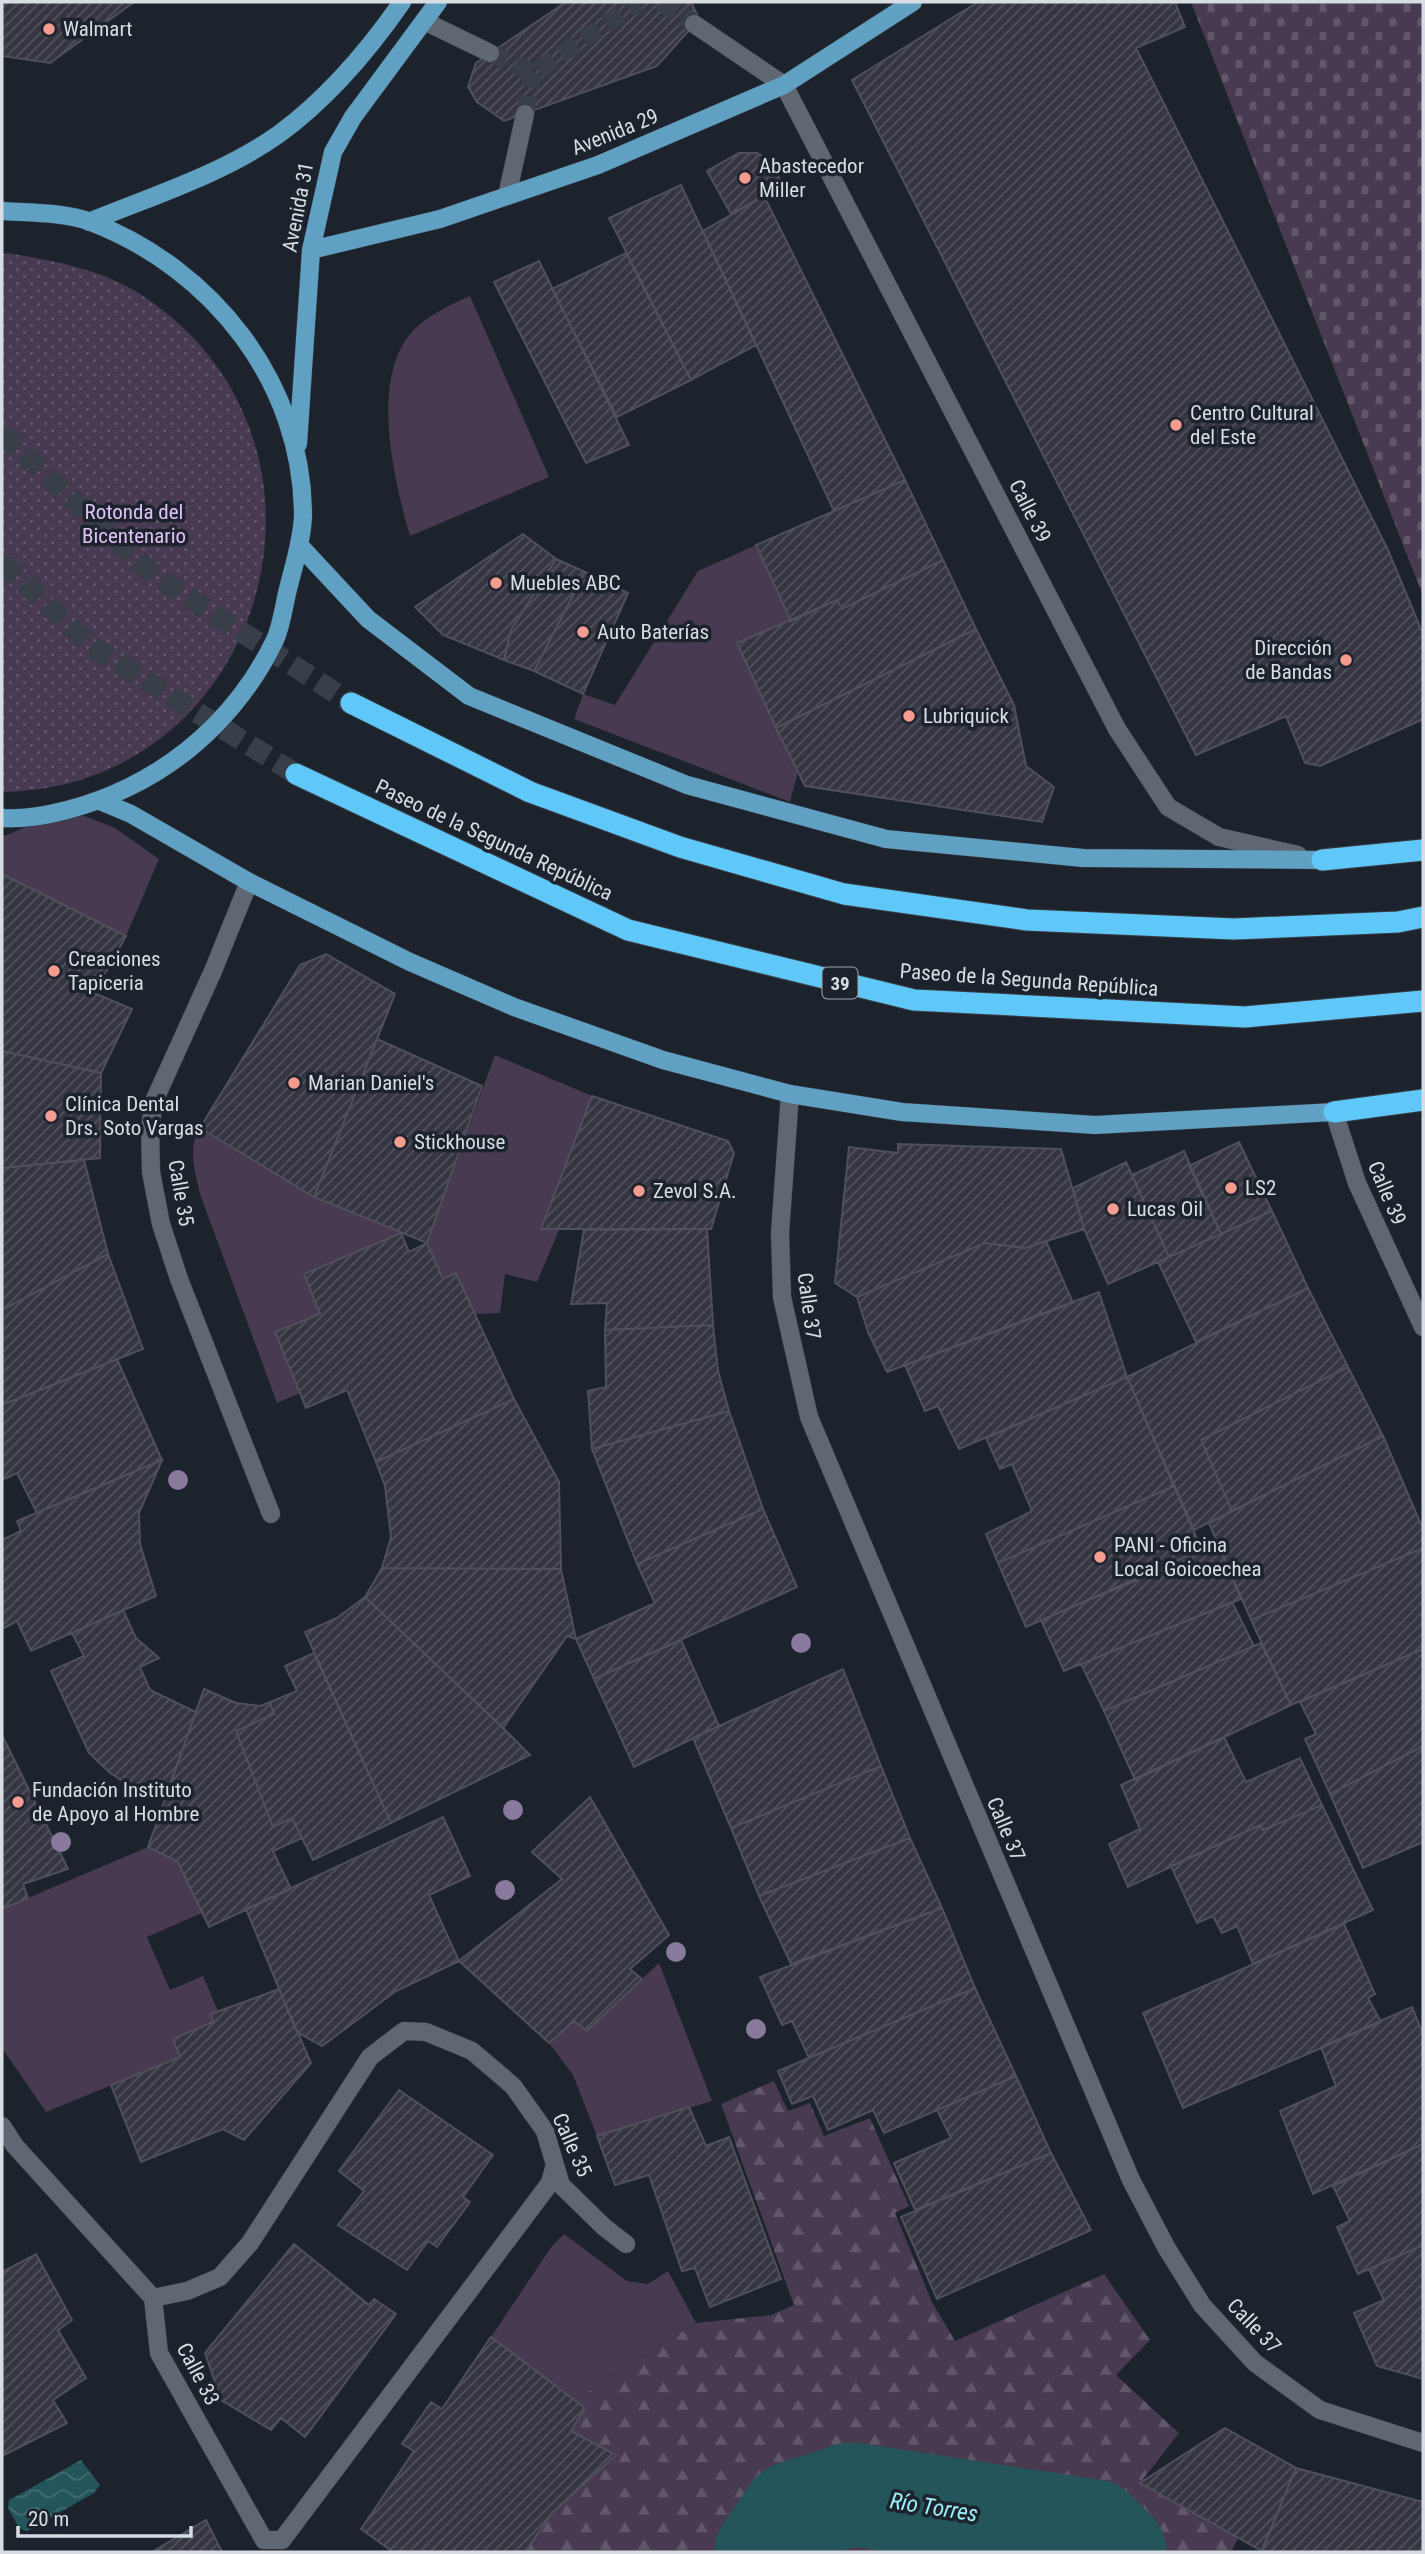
<svg xmlns="http://www.w3.org/2000/svg" width="1425" height="2554" font-family="'Roboto Condensed',sans-serif">
<style>
.green{fill:#473a51}
.forest{fill:url(#forest-firs)}
.cemetery{fill:url(#cemetery-stones)}
.park{fill:url(#park-dots)}
.water{fill:url(#water-waves)}
.lines{fill:none;stroke-linecap:round;stroke-linejoin:round}
.river{stroke:#23555b;stroke-width:103}
.building{fill:url(#building-hatch);stroke:#4f505c;stroke-width:2}
.minor-tunnel{stroke:#383f48;stroke-width:18;stroke-dasharray:18 9;stroke-linecap:butt}
.highway-tunnel{stroke:#383f48;stroke-width:21;stroke-dasharray:21 10;stroke-linecap:butt}
.minor-casing{stroke:#393e46;stroke-width:19}
.major-casing{stroke:#393e46;stroke-width:19}
.highway-casing{stroke:#393e46;stroke-width:23}
.minor{stroke:#5f6773;stroke-width:18}
.major{stroke:#60a1c3;stroke-width:18}
.highway{stroke:#60c8f9;stroke-width:21}
.tree{fill:#88799d}
.poi-dot{fill:#f59c91;stroke:#1c232d;stroke-width:2.5}
.labels{text-anchor:middle;stroke-width:7;stroke-linejoin:round;paint-order:stroke}
.shield{fill:#1c232d;stroke:#a0a5ac;stroke-width:2}
.shield-label{font-size:19px;font-weight:bold;fill:#d8dde3}
.poi-label{font-size:21px;fill:#d8dde3;stroke:#1c232d;text-anchor:start}
.street-label{font-size:21px;fill:#d8dde3;stroke:#1c232d}
.park-label{font-size:21px;fill:#e0c0f9;stroke:#1c232d}
.water-label{font-size:23px;font-style:italic;fill:#9bf0fb;stroke:#1c232d}
</style>
<defs>
<pattern id="forest-firs" width="22" height="20" patternUnits="userSpaceOnUse" patternTransform="scale(1.75)"><rect width="22" height="20" fill="#473a51"/><path d="M5 1l3.5 6h-7zM16 11l3.5 6h-7z" fill="#61566a"/></pattern>
<pattern id="cemetery-stones" width="16" height="16" patternUnits="userSpaceOnUse" patternTransform="scale(1.75)"><rect width="16" height="16" fill="#473a51"/><path d="M2 7V4a2 2 0 0 1 4 0v3zM10 15v-3a2 2 0 0 1 4 0v3z" fill="#61566a"/></pattern>
<pattern id="park-dots" width="8" height="8" patternUnits="userSpaceOnUse" patternTransform="scale(1.75)"><rect width="8" height="8" fill="#473a51"/><path d="M2 2h.1M6 6h.1" fill="none" stroke="#61566a" stroke-width="1.8" stroke-linecap="round"/></pattern>
<pattern id="water-waves" width="16" height="10" patternUnits="userSpaceOnUse" patternTransform="scale(1.75)"><rect width="16" height="10" fill="#23555b"/><path d="M0 5q4-4 8 0t8 0" fill="none" stroke="#426d72"/></pattern>
<pattern id="building-hatch" width="6" height="6" patternUnits="userSpaceOnUse" patternTransform="scale(1.75)"><rect width="6" height="6" fill="#353642"/><path d="M-1 1l2-2M0 6l6-6M5 7l2-2" fill="none" stroke="#52535d"/></pattern>
</defs>
<rect width="100%" height="100%" fill="#1c232d"/>
<path class="green" d="M470 296 549 477 410 536C394 481 370 381 411 333 425 317 451 304 470 296Z
M756 545 791 621 737 644 798 772 790 802 574 719 583 694 615 705 698 571Z
M84 816 115 828 159 859 126 936 2 874V837L47 818Z
M495 1055 592 1096 541 1228 559 1230 537 1282 505 1274 500 1313 475 1314 456 1273 443 1279 427 1243Z
M200 1128 314 1197 401 1233 304 1274 320 1314 276 1332 300 1393 277 1403 200 1194C195 1171 187 1149 200 1128Z
M148 1847 178 1862 202 1913 147 1937 170 1990 203 1976 218 2011 211 2014 213 2022 173 2039 180 2057 46 2112 2 2048V1909Z
M659 1963 712 2101 597 2136 573 2075 549 2043 574 2021 587 2031Z
M564 2234 627 2281 648 2284 668 2271 696 2323 575 2400 491 2337 552 2246Z"/>
<path class="forest" d="M774 2081 788 2111 810 2103 824 2136 870 2118 909 2206 895 2213 932 2302 955 2341 1104 2274 1150 2340 1116 2375 1179 2433 1140 2483 1238 2538 1231 2552H525L553 2512 615 2456 571 2431 585 2408 575 2400 696 2323 771 2315 794 2305 721 2104Z"/>
<path class="cemetery" d="M1191 2H1423V596Z"/>
<path class="park" d="M8 253C55 261 102 269 143 296 365 442 267 788 2 792V254Z"/>
<path class="water" d="M81 2460 100 2485 94 2493 27 2531 19 2528 8 2508 9 2500Z"/>
<g class="lines">
<path class="river" d="M766 2552 793 2513 851 2494 1094 2531 1115 2552"/>
</g>
<path class="building" d="M2 2H134L50 63 2 56Z
M566 2H691L699 19 657 66 504 121 477 102 468 87 476 63Z
M978 2H1175L1185 27 1136 48 1388 550 1423 634V719L1320 766 1305 763 1286 716 1196 755 852 80Z
M739 153H757L771 160 783 186 731 214 707 171Z
M681 185 756 345 691 380 609 218Z
M764 196 905 480 834 511 703 231Z
M626 253 691 380 617 417 552 289Z
M539 261 629 445 586 463 494 282Z
M905 480 943 560 842 609 837 600 791 621 756 545Z
M523 534 556 559 511 630 504 660 443 635 415 607Z
M556 559 585 572 534 671 504 660 511 630Z
M943 560 976 629 776 728 737 643 837 600 842 609Z
M585 572 628 593 583 694 534 671Z
M976 629 1014 705 1026 766 1054 787 1042 822 805 786 776 728Z
M2 874 126 936 94 993 132 1009 101 1073 2 1051Z
M326 954 395 994 314 1197 200 1128 300 965Z
M377 1039 482 1086 427 1243 314 1197Z
M2 1051 101 1073 100 1158 2 1168Z
M592 1096 728 1141 734 1153 711 1229H541Z
M1239 1142 1272 1211 1221 1234 1189 1166Z
M898 1144 1061 1149 1084 1229 1025 1248 985 1243 857 1297 835 1283 849 1147 898 1153Z
M1184 1151 1221 1234 1169 1257 1132 1175Z
M84 1160 108 1254 2 1310V1168Z
M1126 1162 1169 1257 1108 1284 1084 1229 1073 1188Z
M1272 1211 1308 1288 1196 1342 1158 1262Z
M707 1229 713 1325 605 1330 607 1303 571 1304 584 1230Z
M401 1233 409 1252 427 1243 443 1279 456 1273 514 1399 376 1462 347 1390 306 1408 275 1332 320 1314 304 1274Z
M1046 1241 1073 1303 887 1372 868 1332 857 1297 985 1243 1025 1248Z
M108 1254 143 1349 2 1405V1310Z
M1308 1288 1348 1367 1201 1440 1232 1511 1194 1530 1127 1377Z
M1099 1292 1127 1377 959 1449 938 1406 925 1411 905 1365Z
M713 1325 718 1371 729 1411 592 1449 588 1391 606 1387 605 1330Z
M117 1359 162 1460 37 1513 17 1473 2 1480V1405Z
M1348 1367 1383 1436 1232 1511 1201 1440Z
M1127 1377 1174 1486 998 1563 986 1534 1032 1511 1012 1464 1000 1469 986 1438Z
M514 1399 559 1482 561 1569 382 1568 391 1537 385 1486 376 1462Z
M729 1411 763 1509 637 1564 592 1449Z
M1383 1436 1423 1529V1548L1251 1620 1209 1523Z
M162 1460 139 1513 140 1544 156 1596 31 1651 17 1621 2 1629V1540L21 1531 17 1521Z
M1174 1486 1202 1550 1026 1627 998 1563Z
M763 1509 797 1587 594 1679 576 1639 655 1603 637 1564Z
M1219 1546 1241 1599 1064 1671 1041 1620Z
M1423 1548V1649L1291 1705 1251 1620Z
M382 1568 561 1569 576 1639 567 1636 503 1728 365 1597Z
M365 1597 503 1728 530 1755 391 1823 305 1632 337 1618Z
M1232 1602 1254 1646 1104 1711 1081 1664Z
M123 1610 136 1638 159 1658 140 1667 150 1690 196 1712 168 1790 128 1785 109 1772 89 1753 51 1671 84 1656 72 1633Z
M681 1640 719 1726 634 1767 594 1679Z
M1261 1643 1291 1705 1135 1780 1104 1711Z
M1423 1649V1746L1330 1794 1305 1739 1316 1734 1300 1702Z
M314 1653 391 1823 313 1860 292 1818 273 1827 236 1731 274 1714 270 1702 297 1691 285 1666Z
M843 1669 881 1766 731 1828 693 1738Z
M204 1689 236 1703 260 1706 270 1702 274 1714 236 1731 273 1827 292 1818 302 1838 273 1851 291 1889 209 1927 178 1862 148 1847Z
M2 1735 68 1869 23 1884 28 1898 2 1909Z
M1224 1737 1246 1782 1300 1758 1322 1805 1263 1830 1260 1825 1128 1887 1109 1844 1140 1829 1121 1785Z
M1423 1746V1842L1363 1868 1330 1794Z
M881 1766 910 1838 759 1896 731 1828Z
M590 1797 669 1935 630 1969 642 1979 587 2031 574 2021 549 2043 459 1961 562 1879 532 1852Z
M1322 1805 1373 1910 1253 1964 1237 1926 1222 1933 1213 1916 1197 1923 1171 1866 1260 1825 1263 1830Z
M443 1817 470 1876 429 1895 459 1961 396 1991 322 2046 297 2032 246 1909Z
M910 1838 942 1908 791 1964 759 1896Z
M942 1908 975 1988 809 2058 792 2021 782 2025 760 1977Z
M1344 1924 1375 1994 1368 1998 1381 2022 1183 2108 1143 2013Z
M975 1988 1016 2076 884 2133 873 2110 828 2130 813 2096 792 2104 778 2071Z
M279 1989 311 2063 244 2140 223 2129 141 2162 111 2085 180 2057 173 2039 213 2022 211 2014Z
M1412 2007 1423 2034V2133L1421 2134 1423 2144 1313 2194 1280 2111 1336 2086 1321 2047Z
M1016 2076 1051 2153 915 2210 894 2163 951 2138 937 2110Z
M399 2090 493 2155 463 2197 470 2202 437 2247 428 2241 407 2270 338 2225 364 2191 339 2171Z
M689 2107 706 2146 729 2137 781 2279 710 2307 695 2268 682 2271 649 2175 615 2185 597 2136Z
M1423 2144V2245L1358 2274 1337 2227 1350 2221 1333 2186Z
M1051 2153 1091 2230 937 2299 901 2217Z
M294 2244 369 2305 374 2299 396 2314 305 2437 281 2418 271 2430 221 2400 205 2353Z
M1423 2245V2379L1377 2366 1354 2313 1384 2300 1369 2269Z
M36 2254 72 2320 58 2330 86 2378 53 2400 67 2423 2 2456V2272Z
M491 2337 585 2408 571 2431 616 2455 553 2512 525 2552H393L361 2529 414 2451 402 2444 431 2402 442 2409Z
M1225 2428 1296 2468 1262 2551 1140 2483Z
M1296 2468 1423 2502V2552H1261Z
M206 2520 222 2552H152Z"/>
<g class="lines">
<path class="minor-tunnel" d="M661 2 694 24
M490 53 533 73 639 2
M525 114 533 73"/>
<path class="highway-tunnel" d="M2 434 154 575 351 703
M2 562 92 647 296 774"/>
<defs>
<path id="minor" d="M424 21 490 53
M694 24 784 85 1117 729 1168 807 1219 837 1298 855
M507 196 525 114
M249 882 213 971 155 1099 150 1126 151 1172 161 1224 179 1279 271 1514
M790 1094 780 1233 782 1297 809 1417 1131 2180 1166 2247 1202 2305 1255 2363 1320 2410 1423 2443
M1334 1112 1357 1183 1423 1327
M2 2126 15 2146 153 2298 159 2353 264 2540H282L550 2183 554 2168
M153 2298 187 2291 220 2277 250 2243 370 2057 404 2031 426 2032 472 2051 513 2086 545 2131 561 2185 604 2227 626 2244"/>
<path id="major" d="M2 211C30 213 64 212 91 222 213 269 303 383 303 516 302 540 294 565 288 589 284 605 282 624 275 640 244 704 193 756 129 787 95 804 40 821 2 818
M89 222C152 196 223 174 279 134 328 98 368 51 402 2
M311 250 440 219 598 165 784 85 913 2
M298 444 311 250 333 152 353 117 438 2
M299 545 368 619 469 696 687 785 886 839 1083 858 1322 860
M100 801 131 814 249 882 410 962 514 1007 663 1060 790 1094 902 1112 1095 1125 1334 1112"/>
<path id="highway" d="M351 703 530 792 680 847 844 894 1027 920 1234 929 1398 922 1423 917
M296 774 628 930 914 1000 1245 1017 1423 1001
M1322 860 1423 850
M1334 1112 1423 1100"/>
</defs>
<use href="#minor" class="minor-casing"/>
<use href="#major" class="major-casing"/>
<use href="#highway" class="highway-casing"/>
<use href="#minor" class="minor"/>
<use href="#major" class="major"/>
<use href="#highway" class="highway"/>
</g>
<g class="tree">
<circle cx="178" cy="1480" r="10"/>
<circle cx="801" cy="1643" r="10"/>
<circle cx="513" cy="1810" r="10"/>
<circle cx="61" cy="1842" r="10"/>
<circle cx="505" cy="1890" r="10"/>
<circle cx="676" cy="1952" r="10"/>
<circle cx="756" cy="2029" r="10"/>
</g>
<g class="poi-dot">
<circle cx="49" cy="29" r="7"/>
<circle cx="745" cy="178" r="7"/>
<circle cx="1176" cy="425" r="7"/>
<circle cx="496" cy="583" r="7"/>
<circle cx="583" cy="632" r="7"/>
<circle cx="1346" cy="660" r="7"/>
<circle cx="909" cy="716" r="7"/>
<circle cx="54" cy="971" r="7"/>
<circle cx="294" cy="1083" r="7"/>
<circle cx="51" cy="1116" r="7"/>
<circle cx="400" cy="1142" r="7"/>
<circle cx="1231" cy="1188" r="7"/>
<circle cx="639" cy="1191" r="7"/>
<circle cx="1113" cy="1209" r="7"/>
<circle cx="1100" cy="1557" r="7"/>
<circle cx="18" cy="1802" r="7"/>
</g>
<g class="labels">
<rect class="shield" x="822.5" y="967.5" width="35" height="31" rx="5"/>
<g class="shield-label">
<text x="840" y="990">39</text>
</g>
<g class="poi-label">
<text x="63" y="36">Walmart</text>
<text x="759" y="173">Abastecedor<tspan x="759" dy="24">Miller</tspan></text>
<text x="1190" y="420">Centro Cultural<tspan x="1190" dy="24">del Este</tspan></text>
<text x="510" y="590">Muebles ABC</text>
<text x="597" y="639">Auto Baterías</text>
<text x="1332" y="655" text-anchor="end">Dirección<tspan x="1332" dy="24">de Bandas</tspan></text>
<text x="923" y="723">Lubriquick</text>
<text x="68" y="966">Creaciones<tspan x="68" dy="24">Tapiceria</tspan></text>
<text x="308" y="1090">Marian Daniel's</text>
<text x="65" y="1111">Clínica Dental<tspan x="65" dy="24">Drs. Soto Vargas</tspan></text>
<text x="414" y="1149">Stickhouse</text>
<text x="1245" y="1195">LS2</text>
<text x="653" y="1198">Zevol S.A.</text>
<text x="1127" y="1216">Lucas Oil</text>
<text x="1114" y="1552">PANI - Oficina<tspan x="1114" dy="24">Local Goicoechea</tspan></text>
<text x="32" y="1797">Fundación Instituto<tspan x="32" dy="24">de Apoyo al Hombre</tspan></text>
</g>
<g class="street-label">
<text transform="translate(615 132) rotate(-22)" y="7">Avenida 29</text>
<text transform="translate(298 207) rotate(-79)" y="7">Avenida 31</text>
<text transform="translate(1030 511) rotate(63)" y="7">Calle 39</text>
<text transform="translate(494 840) rotate(25)" y="7">Paseo de la Segunda República</text>
<text transform="translate(1029 980) rotate(4)" y="7">Paseo de la Segunda República</text>
<text transform="translate(181 1193) rotate(80)" y="7">Calle 35</text>
<text transform="translate(1387 1193) rotate(67)" y="7">Calle 39</text>
<text transform="translate(809 1306) rotate(82)" y="7">Calle 37</text>
<text transform="translate(1006 1829) rotate(67)" y="7">Calle 37</text>
<text transform="translate(572 2145) rotate(66)" y="7">Calle 35</text>
<text transform="translate(1254 2326) rotate(46)" y="7">Calle 37</text>
<text transform="translate(198 2374) rotate(62)" y="7">Calle 33</text>
</g>
<g class="park-label">
<text x="134" y="519">Rotonda del<tspan x="134" dy="24">Bicentenario</tspan></text>
</g>
<g class="water-label">
<text transform="translate(934 2507) rotate(9)" y="8">Río Torres</text>
</g>
</g>
<rect width="1425" height="2554" fill="none" stroke="#d8dde3" stroke-width="7"/>
<path d="M18 2526v10h173v-10" fill="none" stroke="#d8dde3" stroke-width="3.5"/>
<text x="28" y="2526" font-size="21" fill="#d8dde3" stroke="#1c232d" stroke-width="5" paint-order="stroke">20 m</text>
</svg>
